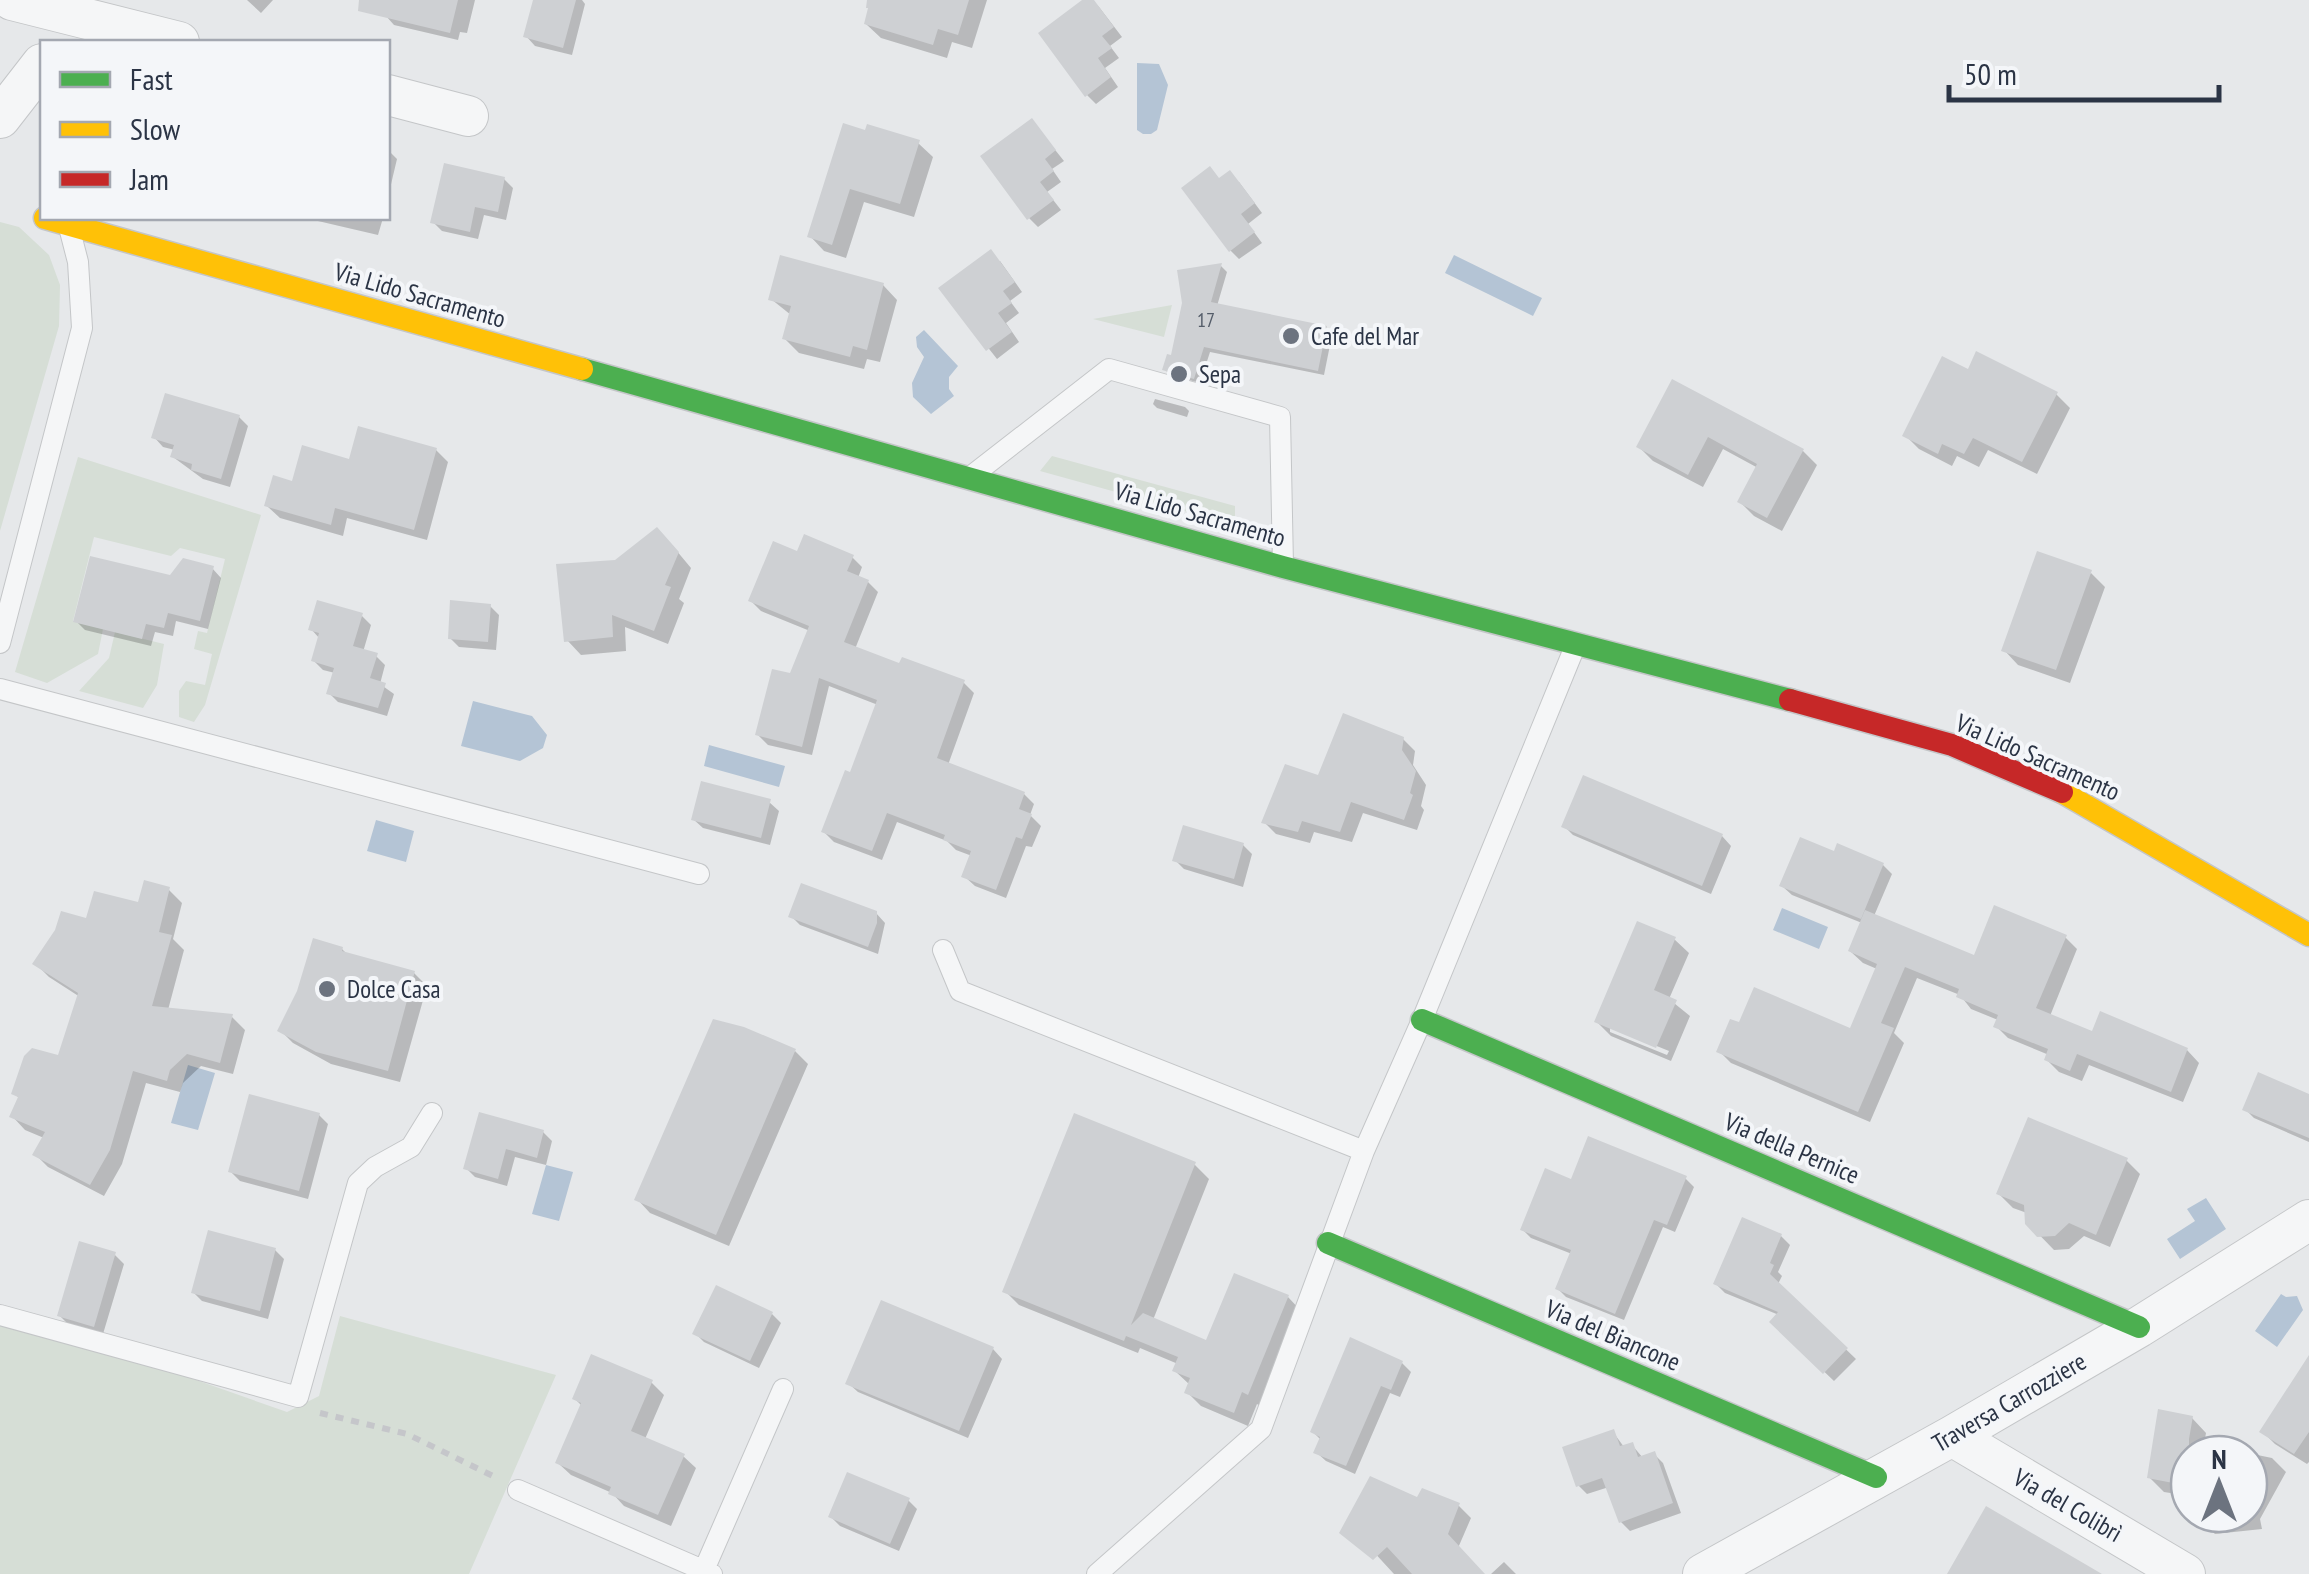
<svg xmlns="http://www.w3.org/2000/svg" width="2309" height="1574" font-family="'PT Sans Narrow',sans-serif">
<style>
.green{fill:#d6ded6}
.water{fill:#b4c4d5}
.shadow{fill:#0003;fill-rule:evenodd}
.building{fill:#ced0d3}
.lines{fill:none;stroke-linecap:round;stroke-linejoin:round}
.lane-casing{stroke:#c4c6c8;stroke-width:22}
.street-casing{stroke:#c4c6c8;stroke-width:42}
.fast-casing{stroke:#c4c6c8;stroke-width:25}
.slow-casing{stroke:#c4c6c8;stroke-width:25}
.jam-casing{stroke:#c4c6c8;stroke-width:25}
.path{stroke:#c5c6ca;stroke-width:6;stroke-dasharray:8 8;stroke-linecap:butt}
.lane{stroke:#f5f6f7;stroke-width:20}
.street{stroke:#f5f6f7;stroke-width:40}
.fast{stroke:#4caf50;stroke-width:22}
.slow{stroke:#ffc107;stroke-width:22}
.jam{stroke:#c62828;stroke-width:22}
.poi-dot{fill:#6c737f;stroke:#f4f6f9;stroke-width:4}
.labels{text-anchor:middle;stroke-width:8;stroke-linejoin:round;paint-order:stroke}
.number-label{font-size:20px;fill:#545c69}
.street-label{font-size:25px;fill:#2b3445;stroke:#f4f6f9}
.poi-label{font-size:25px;fill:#2b3445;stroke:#f4f6f9;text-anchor:start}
</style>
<rect width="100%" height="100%" fill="#e6e8ea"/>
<path class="green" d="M0 222 19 227 49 255 60 285 59 326 0 531Z
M1172 305 1164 337 1093 319Z
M1052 456 1235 506V525L1040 471Z
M78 457 261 515 205 705 194 722 179 717V691L186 681 205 685 212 654 194 649 198 631 207 633 225 559 180 548 171 556 94 537 73 621 103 629 98 654 47 683 15 672Z
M115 632 164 644 157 685 143 708 79 691 109 658Z
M340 1316 556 1375 469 1574H0V1323L162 1368 287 1412 319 1396Z"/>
<path class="water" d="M1137 63 1159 64 1168 85 1157 130 1151 134H1143L1137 130Z
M1454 255 1542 298 1533 316 1445 273Z
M924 330 958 366 949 377V389L954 396 931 414 913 397 912 383 924 357 917 347 916 337Z
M473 701 532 716 547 735 543 748 520 761 461 746Z
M709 745 785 766 779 787 704 766Z
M376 820 414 831 406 862 367 851Z
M1782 908 1828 927 1819 949 1773 930Z
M188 1065 215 1073 198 1130 171 1123Z
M546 1165 573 1172 559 1221 532 1214Z
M2206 1198 2226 1229 2180 1259 2167 1239 2195 1221 2187 1209Z
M2281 1294 2286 1297 2297 1296 2303 1310 2277 1347 2255 1331Z"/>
<path class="shadow" d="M247 0H273L261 13Z
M381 0H475L467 33 460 32 458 40 394 25 386 16Z
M535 0H582L585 4 572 55 535 46 526 36Z
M874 0H987L972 48 952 42 947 58 881 38 866 24Z
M1087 0H1092L1099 7 1122 37 1110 46 1119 58 1105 68 1118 87 1096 104 1087 95Z
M1032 121 1064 161 1052 169 1061 182 1047 192 1061 210 1038 227 1029 218Z
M844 126 918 143 933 157 914 217 864 202 846 258 824 251 810 236Z
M388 150 397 159 388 197Z
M504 179 513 188 506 220 484 215 478 239 442 231 433 222Z
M1221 180 1239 182 1262 213 1248 224 1262 243 1239 259 1230 250Z
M305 218H383L378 235Z
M1000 261 1022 292 1010 301 1019 313 1006 323 1019 342 997 359 942 289Z
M1221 266 1227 272 1217 306 1326 329 1332 335 1324 375 1210 352 1200 383 1171 375 1164 369Z
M883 285 897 300 880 362 867 359 864 369 799 353 785 339 791 315 771 299Z
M1969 373 2056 394 2070 408 2037 474 1988 450 1979 467 1957 456 1952 466 1919 449 1905 435Z
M1674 382 1803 451 1817 465 1782 531 1754 516 1740 502 1758 468 1723 449 1703 487 1653 461 1639 447Z
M1155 399 1185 407 1189 411 1187 417 1157 408 1153 404Z
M239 417 248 426 230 487 203 479 173 457 175 450 163 447 154 437Z
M436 450 448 462 427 540 347 518 343 536 280 518 267 506 294 484 351 462Z
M671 544 691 568 679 599 684 603 668 644 625 627 626 651 581 655 567 640 616 563Z
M798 554 852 557 862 567 858 578 868 582 878 592 855 649 901 667 964 683 974 693 948 765 1024 794 1034 804 1030 815 1041 826 1032 847 1026 846 1006 898 975 886 964 876 972 856 956 850 947 841 897 822 882 860 834 842 824 832 852 775 878 705 829 686 812 755 768 745 758 735 791 676 810 631 761 611 751 601Z
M212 568 221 578 208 629 176 621 173 636 155 632 151 646 85 630 76 621 171 578Z
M2091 573 2105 587 2070 683 2018 665 2004 650Z
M490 606 499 615 496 650 459 647 450 638Z
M362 616 371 625 363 652 376 656 385 665 380 684 394 694 387 716 338 702 329 693 335 673 323 670 314 661 320 639 311 629Z
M1403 739 1415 751 1413 765 1426 785 1421 806 1424 810 1417 830 1363 813 1352 842 1314 832 1310 843 1276 834 1264 822 1319 778Z
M769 802 779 811 770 845 703 828 693 819Z
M1564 826 1722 836 1731 846 1711 894 1573 835Z
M1243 845 1252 854 1243 887 1184 869 1175 860Z
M1835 854 1883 865 1892 874 1874 916 1975 958 2065 937 2077 949 2050 1016 2093 1034 2187 1050 2199 1063 2183 1102 2089 1065 2082 1081 2059 1072 2047 1060 2049 1055 2008 1038 1996 1026 1998 1020 1971 1009 1960 995 1917 978 1894 1033 1904 1043 1870 1122 1731 1063 1719 1051 1851 1032 1877 969 1863 963 1850 951 1862 923 1792 895 1782 886Z
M169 890 182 903 173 939 184 950 168 1010 232 1017 245 1030 233 1074 201 1066 183 1083 180 1092 146 1083 122 1164 104 1196 48 1167 35 1154 44 1138 25 1130 12 1116 20 1099 14 1093 60 1058 80 997 49 977 36 964 88 922 140 905Z
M876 913 885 923 878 954 800 925 791 916Z
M1674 939 1689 953 1669 999 1690 1016 1671 1061 1611 1036 1597 1022ZM1610 1027 1669 1051 1667 1055 1610 1032Z
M342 949 348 955 414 973 427 986 400 1082 331 1064 293 1043 280 1030Z
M795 1051 808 1064 729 1246 650 1213 637 1199Z
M2309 1096V1142L2254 1118 2245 1109Z
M319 1115 328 1124 308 1199 240 1181 231 1172Z
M481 1115 543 1132 552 1141 546 1165 515 1157 507 1186 475 1177 466 1168Z
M1076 1117 1195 1165 1209 1179 1153 1320 1207 1343 1288 1297 1302 1312 1262 1407 1257 1404 1248 1426 1201 1406 1187 1392 1190 1385 1175 1371 1178 1364 1140 1348 1138 1353 1019 1305 1005 1291Z
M2126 1160 2140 1174 2110 1247 2084 1236 2069 1249 2054 1250 2028 1223 2027 1213 2013 1208 1999 1194Z
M1685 1178 1694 1187 1675 1232 1663 1227 1624 1320 1566 1297 1558 1289 1572 1254 1531 1238 1522 1229 1572 1182Z
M1781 1236 1790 1245 1778 1272 1782 1276 1778 1284 1856 1359 1834 1381 1772 1322 1779 1315 1725 1293 1716 1284Z
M275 1250 284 1259 268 1319 202 1301 193 1292Z
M114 1254 124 1264 103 1334 69 1325 60 1316Z
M772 1314 781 1323 759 1368 704 1342 695 1333Z
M993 1349 1002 1359 968 1438 858 1392 848 1383Z
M2309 1359V1462L2307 1464 2275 1444 2263 1432Z
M1402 1363 1411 1372 1400 1397 1390 1393 1355 1474 1326 1461 1316 1452 1321 1440 1313 1432Z
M651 1382 664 1395 645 1439 683 1456 696 1468 671 1526 624 1506 612 1493 571 1475 558 1463 583 1407 575 1399Z
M2192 1418 2206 1433 2204 1444 2272 1458 2286 1472 2260 1519 2262 1529 2215 1534 2200 1520V1514H2249V1454H2189V1496L2164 1492 2149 1477Z
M1613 1432 1624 1447 1632 1445 1643 1458 1654 1454 1663 1463 1681 1513 1630 1531 1621 1522 1609 1487 1587 1494 1578 1485Z
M908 1500 917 1509 899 1551 840 1526 831 1517Z
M1419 1501 1459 1506 1471 1518 1458 1548 1482 1574H1394L1347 1523Z
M1504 1562 1516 1574H1491Z"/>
<path class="building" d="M359 0H458L450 33 358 11Z
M533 0H576L563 48 523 37Z
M867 0H969L958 35 938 29 933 45 864 24 868 8H866Z
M1082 0H1094L1114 27 1102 36 1112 48 1098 58 1111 77 1085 97 1038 33Z
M1032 118 1056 150 1045 159 1054 171 1040 182 1054 200 1027 220 980 156Z
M843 123 865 130 867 124 920 140 900 204 850 189 832 245 807 237Z
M444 163 505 177 498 212 475 207 470 232 430 223Z
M1210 166 1219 178 1230 170 1255 203 1241 214 1255 232 1229 252 1181 188Z
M991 249 1015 282 1003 291 1012 303 998 313 1012 332 986 351 938 288Z
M780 255 884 283 867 350 853 346 850 357 782 339 791 306 768 300Z
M1222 263 1211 302 1327 326 1318 371 1204 347 1194 379 1162 370 1167 354 1171 355 1182 303 1177 270Z
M1976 351 2058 392 2022 462 1973 438 1964 454 1942 444 1938 454 1902 436 1942 356 1968 369Z
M1672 379 1804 449 1767 518 1737 502 1757 464 1708 437 1688 475 1636 447Z
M165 393 240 415 221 479 191 470 192 464 170 457 174 445 151 438Z
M358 426 437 448 414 530 335 508 331 525 264 506 273 475 292 481 302 445 349 459Z
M657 527 679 552 665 585 671 587 654 631 612 615 613 637 564 642 556 564 615 560Z
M804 534 854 555 847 571 869 580 844 642 899 663 902 657 965 680 937 758 1025 792 1019 809 1032 814 1022 839 1016 837 996 890 961 877 971 851 943 840 945 835 887 813 872 851 821 832 845 770 850 772 877 700 819 678 802 747 755 735 772 669 790 673 809 626 748 601 773 541 797 551Z
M2037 551 2092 570 2056 670 2001 651Z
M90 556 170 575 183 558 214 566 200 621 168 613 164 628 146 624 142 639 73 622Z
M317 600 363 613 353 646 378 653 370 678 386 683 378 708 326 694 334 668 311 661 319 633 308 630Z
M450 600 491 604 488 642 448 639Z
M1343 713 1404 737 1402 750 1416 771 1410 793 1413 795 1404 820 1351 802 1340 832 1302 821 1298 832 1261 823 1285 764 1318 775Z
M1583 775 1723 834 1702 886 1561 827Z
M701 781 771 799 761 838 691 820Z
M1183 825 1244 843 1234 879 1172 861Z
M1800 837 1834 851 1837 843 1884 863 1861 919 1779 886Z
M144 880 170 887 159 932 172 935 152 1006 233 1014 220 1063 187 1054 170 1070 167 1081 133 1071 110 1150 90 1185 32 1155 45 1132 9 1117 18 1097 11 1094 24 1056 32 1048 58 1055 78 993 32 964 55 930 61 911 86 918 94 891 138 902Z
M801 883 877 911V923L868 947 788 917Z
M1994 905 2067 935 2036 1008 2092 1031 2100 1011 2188 1048 2171 1092 2077 1054 2070 1071 2044 1060 2048 1049 1993 1027 1998 1015 1956 997 1959 989 1905 967 1881 1023 1894 1028 1858 1112 1716 1052 1730 1019 1739 1022 1754 987 1850 1028 1877 964 1848 951 1865 910 1974 955Z
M1637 921 1676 937 1654 990 1677 1000 1656 1048 1594 1022Z
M313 938 343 947 342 951 415 971 388 1071 316 1052 277 1031 297 991Z
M713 1019 744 1027 796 1049 716 1235 634 1200Z
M2258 1072 2309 1094V1138L2242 1110Z
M249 1094 320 1113 299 1191 228 1172Z
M479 1112 544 1130 537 1158 506 1149 498 1179 463 1169Z
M1074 1113 1196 1162 1131 1325 1143 1313 1206 1340 1234 1273 1289 1295 1248 1395 1242 1392 1234 1413 1184 1393 1190 1378 1172 1371 1178 1357 1126 1336 1124 1341 1002 1292Z
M2028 1117 2128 1158 2096 1235 2069 1223 2055 1236 2037 1237 2025 1224 2024 1205 1996 1194Z
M1588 1136 1687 1176 1667 1225 1654 1220 1615 1314 1555 1289 1571 1250 1520 1230 1545 1168 1571 1179Z
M1742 1217 1782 1234 1770 1263 1774 1265 1770 1274 1848 1348 1823 1374 1769 1322 1778 1312 1713 1284Z
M208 1230 276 1248 260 1311 191 1293Z
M79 1241 116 1252 94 1327 57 1316Z
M716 1285 773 1312 750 1361 692 1334Z
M881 1300 994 1347 959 1431 845 1384Z
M1350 1337 1403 1361 1391 1390 1381 1386 1346 1466 1313 1453 1320 1437 1310 1432Z
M591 1354 653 1380 631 1431 685 1454 658 1515 608 1494 611 1487 555 1463 581 1403 572 1399Z
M2309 1355V1432L2294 1454 2259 1432Z
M2158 1409 2193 1416 2189 1439V1486L2147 1478Z
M1614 1429 1620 1446 1633 1442 1638 1457 1655 1451 1673 1503 1619 1523 1602 1478 1576 1487 1562 1447Z
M847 1472 910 1498 890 1544 828 1517Z
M1370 1476 1417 1497 1422 1488 1460 1503 1448 1534 1485 1574H1412L1387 1547 1373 1560 1339 1533Z
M1986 1506 2102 1574H1947Z"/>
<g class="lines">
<defs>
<path id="lane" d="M974 474 1109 369 1280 417 1283 565
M0 643 82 328 78 262 70 231
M0 689 699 874
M943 950 960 991 1364 1151
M0 1315 298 1397 358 1183 375 1167 411 1147 432 1113
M518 1490 712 1574
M704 1570 783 1389
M1097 1574 1261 1429 1364 1151 1422 1020 1576 644"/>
<path id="street" d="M12 0 179 42
M388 95 468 116
M0 118 42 64
M1952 1436 2185 1574
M1703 1574 1952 1436 2139 1327 2309 1220"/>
<path id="fast" d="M582 369 1283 567 1790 700
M1422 1020 2139 1327
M1328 1243 1876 1477"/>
<path id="slow" d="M45 218 582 369
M2062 792 2309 935"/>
<path id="jam" d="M1790 700 1952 745 2062 792"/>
</defs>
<use href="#lane" class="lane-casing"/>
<use href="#street" class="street-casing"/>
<use href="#fast" class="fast-casing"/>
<use href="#slow" class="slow-casing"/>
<use href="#jam" class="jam-casing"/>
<path class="path" d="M320 1413 407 1434 495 1477"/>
<use href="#lane" class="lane"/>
<use href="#street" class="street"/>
<use href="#fast" class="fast"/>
<use href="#slow" class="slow"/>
<use href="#jam" class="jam"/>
</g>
<g class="poi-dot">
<circle cx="1291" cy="336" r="10"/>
<circle cx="1179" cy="374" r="10"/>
<circle cx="327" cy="989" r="10"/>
</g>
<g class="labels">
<g class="number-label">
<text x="1206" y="327">17</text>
</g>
<g class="street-label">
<text transform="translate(420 295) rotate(16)" y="9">Via Lido Sacramento</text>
<text transform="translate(1200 514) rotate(16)" y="9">Via Lido Sacramento</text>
<text transform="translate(2038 757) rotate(24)" y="9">Via Lido Sacramento</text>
<text transform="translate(1792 1148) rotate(23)" y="9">Via della Pernice</text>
<text transform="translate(1613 1335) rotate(23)" y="9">Via del Biancone</text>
<text transform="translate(2009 1402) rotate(-30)" y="9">Traversa Carrozziere</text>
<text transform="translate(2068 1505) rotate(30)" y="9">Via del Colibrì</text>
</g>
<g class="poi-label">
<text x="1311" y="345">Cafe del Mar</text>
<text x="1199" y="383">Sepa</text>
<text x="347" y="998">Dolce Casa</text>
</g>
</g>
<rect x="40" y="40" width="350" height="180" fill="#f4f6f9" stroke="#a4a8b1" stroke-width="2.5"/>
<rect x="60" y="72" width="50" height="15" fill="#4caf50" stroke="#a4a8b1" stroke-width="2.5"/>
<text x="130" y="90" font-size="30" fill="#2b3445">Fast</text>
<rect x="60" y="122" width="50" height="15" fill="#ffc107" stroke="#a4a8b1" stroke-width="2.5"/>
<text x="130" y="140" font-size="30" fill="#2b3445">Slow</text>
<rect x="60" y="172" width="50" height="15" fill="#c62828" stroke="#a4a8b1" stroke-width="2.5"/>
<text x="130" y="190" font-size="30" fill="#2b3445">Jam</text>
<g transform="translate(2219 1484)"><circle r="48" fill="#f4f6f9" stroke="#a4a8b1" stroke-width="2.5"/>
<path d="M0-8L18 38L0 25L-18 38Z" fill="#6c737f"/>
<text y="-15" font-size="28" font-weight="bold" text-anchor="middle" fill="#2b3445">N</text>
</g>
<path d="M1949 85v15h270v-15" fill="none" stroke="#2b3445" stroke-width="5"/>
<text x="1964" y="85" font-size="30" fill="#2b3445" stroke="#f4f6f9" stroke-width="8" paint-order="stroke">50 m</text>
</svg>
